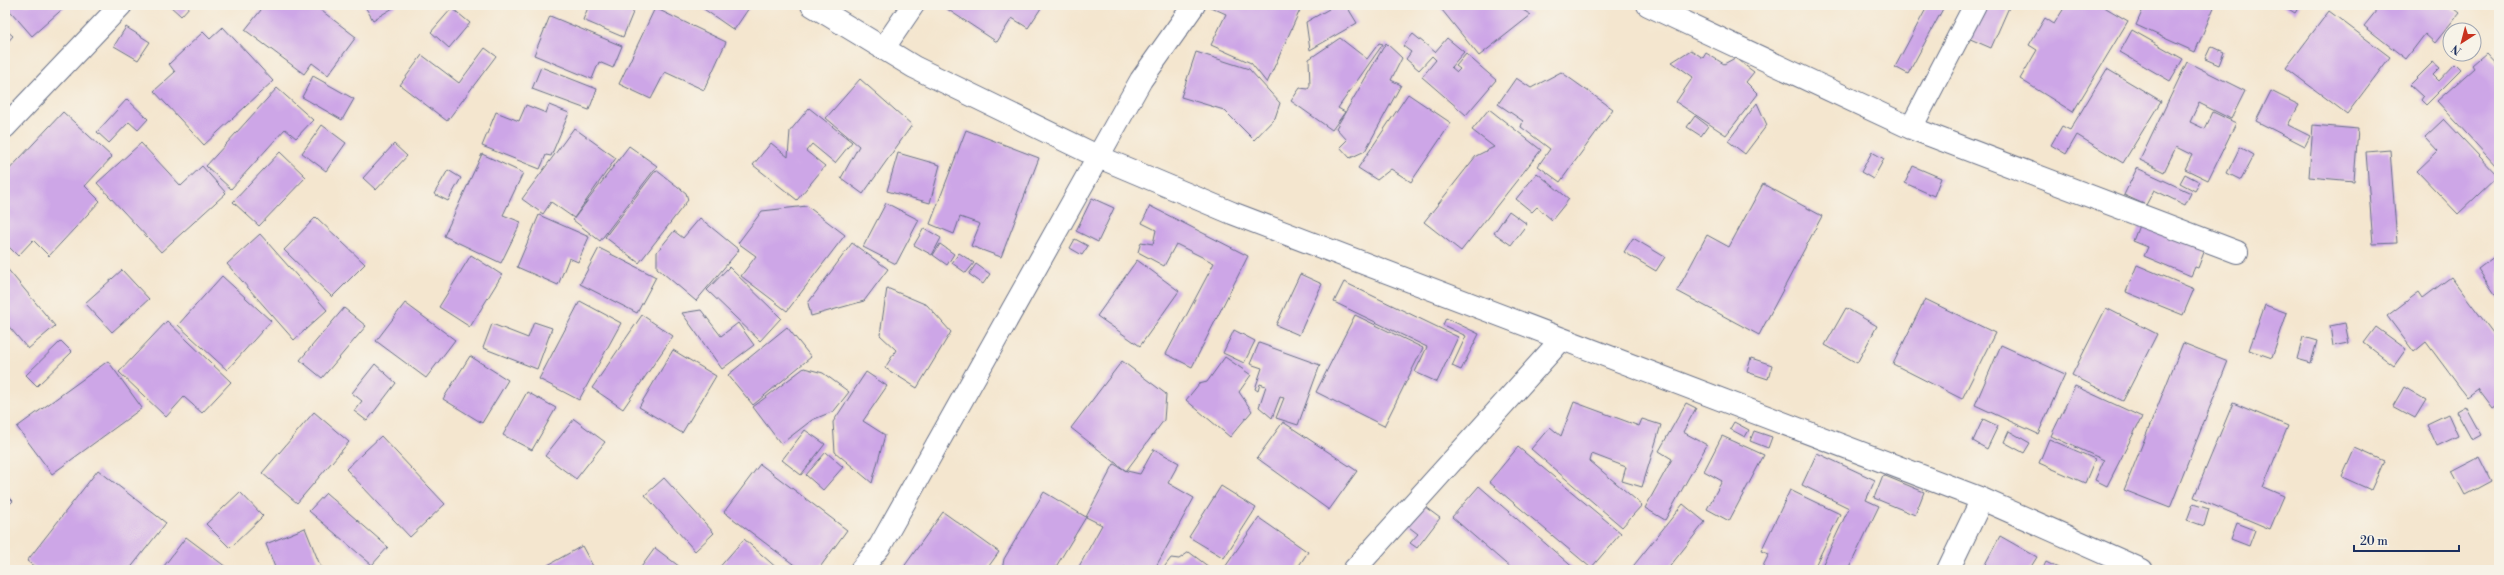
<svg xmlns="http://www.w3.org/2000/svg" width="2504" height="575" font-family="'Libre Bodoni',serif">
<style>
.building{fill:#cda6e7}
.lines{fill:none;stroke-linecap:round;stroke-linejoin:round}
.minor-casing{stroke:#676f86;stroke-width:24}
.minor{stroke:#fff;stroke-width:22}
</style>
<rect width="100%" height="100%" fill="#f7f3e8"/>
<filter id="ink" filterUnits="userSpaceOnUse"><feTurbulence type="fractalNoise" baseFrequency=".025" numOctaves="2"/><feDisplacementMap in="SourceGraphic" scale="8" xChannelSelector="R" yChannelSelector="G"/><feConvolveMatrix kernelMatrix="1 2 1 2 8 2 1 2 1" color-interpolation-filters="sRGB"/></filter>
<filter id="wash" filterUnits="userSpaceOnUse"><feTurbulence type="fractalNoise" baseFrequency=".012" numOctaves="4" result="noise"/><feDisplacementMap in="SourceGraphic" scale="16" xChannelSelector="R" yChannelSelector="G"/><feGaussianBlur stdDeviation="0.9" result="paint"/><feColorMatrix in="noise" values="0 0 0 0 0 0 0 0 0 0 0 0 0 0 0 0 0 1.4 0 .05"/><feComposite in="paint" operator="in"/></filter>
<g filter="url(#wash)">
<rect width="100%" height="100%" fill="#f4e6cf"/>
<g id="blocks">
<path class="building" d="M5 5H67L32 36Z
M169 5H191L181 16Z
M254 5H314L356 37 328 75 312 63 304 74 245 30 261 10Z
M364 5H398L373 20Z
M589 5H636L623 37 583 20Z
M698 5H751L734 30Z
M949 5H1043L1028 28 1012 18 997 42 947 9Z
M1206 5H1289L1300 10 1267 83 1251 63 1211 45 1226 14Z
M1326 5H1346L1357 23 1310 50 1306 22 1329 9Z
M1438 5H1515L1531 15 1479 56Z
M1928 5H1945L1908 74 1895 67Z
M1982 5H2010L1991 48 1968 38Z
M2066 5H2101L2128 21 2073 112 2020 79 2037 50 2029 45 2045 18 2054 24Z
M2145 5H2215L2195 52 2136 25Z
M2282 5H2300L2295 13Z
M2381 5H2449L2459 13 2435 43 2425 34 2406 59 2364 26Z
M452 8 470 23 449 48 431 32Z
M655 8 726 42 704 90 665 72 651 99 619 84Z
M2329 11 2390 57 2347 114 2286 68Z
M550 16 622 46 613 68 599 62 592 79 534 55Z
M126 27 150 42 138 60 114 46Z
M223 27 273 81 204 145 154 91 175 72 169 64 203 32 210 39Z
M5 29 13 36 5 45Z
M2132 30 2183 59 2170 81 2120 52Z
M1413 34 1435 52 1447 38 1464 52 1451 67 1457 72 1460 69 1456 66 1466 54 1496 80 1466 115 1422 77 1436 60 1432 56 1419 70 1406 59 1411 52 1403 46Z
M1340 38 1367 59 1379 43 1383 44 1338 108 1345 112 1332 130 1291 101 1300 88 1308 89 1310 86 1309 59Z
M1386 43 1402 58 1391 80 1401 85 1365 151 1350 158 1340 147 1347 140 1336 128Z
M2211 46 2224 52 2219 65 2205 59Z
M485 48 496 56 447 121 400 85 422 55 459 83Z
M1691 50 1703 58 1706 53 1724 64 1735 58 1754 72 1746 82 1758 94 1726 135 1676 102 1693 77 1672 62Z
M1196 52 1249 69 1280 103 1275 118 1254 140 1224 110 1181 97Z
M2486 53 2499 67V164L2496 166 2437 101 2474 68 2472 65Z
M2187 62 2245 91 2231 119 2199 103 2190 122 2205 129 2213 112 2236 123 2208 180 2185 169 2192 155 2176 147 2164 172 2140 160Z
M2433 62 2440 68 2433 75 2439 81 2455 64 2461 70 2426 105 2421 100 2423 97 2410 85Z
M541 67 597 89 589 110 532 89Z
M2107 69 2161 101 2123 163 2077 135 2066 154 2051 145 2062 126 2070 130Z
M1561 72 1613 109 1560 182 1538 166 1550 149 1521 127 1523 121 1498 104 1516 78 1531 88Z
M313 76 354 99 342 120 302 97Z
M860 79 912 125 863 194 841 178 859 146 826 118Z
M277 88 313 120 296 138 285 129 231 189 206 166Z
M2271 91 2299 105 2288 125 2310 136 2305 146 2256 121Z
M1408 94 1451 123 1411 182 1391 169 1377 180 1358 168Z
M127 99 148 119 138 130 129 122 109 143 97 132Z
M1757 103 1767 125 1745 154 1728 141Z
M526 105 546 113 549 105 569 113 551 156 546 155 540 169 482 146 496 112 519 121Z
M809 108 852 142 835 163 812 144 806 151 825 166 797 200 753 165 771 143 788 157 790 131Z
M1489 109 1541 150 1461 251 1424 222 1476 156 1494 147 1472 130Z
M63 112 112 157 85 186 100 201 49 256 33 240 18 256 5 243V174Z
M1695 116 1708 126 1701 136 1687 127Z
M2444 119 2498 176 2458 214 2417 171 2438 151 2425 137Z
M322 125 346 143 326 171 302 153Z
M2313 125 2358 129 2354 181 2309 177Z
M574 128 616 158 574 218 551 202 543 214 522 199Z
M966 130 1039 158 1001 257 971 246 980 224 960 217 954 234 930 224Z
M141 143 181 186 202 166 226 193 161 252 97 183Z
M394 144 407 156 376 190 363 178Z
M629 146 657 166 600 241 573 220Z
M2240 147 2254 155 2241 180 2227 173Z
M2390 150 2397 243 2373 244 2366 152Z
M280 152 306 177 259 226 233 202Z
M1872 152 1884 159 1873 179 1861 172Z
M898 153 940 165 930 203 887 191Z
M482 154 523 173 503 215 521 222 501 263 444 236Z
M1913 166 1941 178 1934 196 1905 183Z
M2137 168 2191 193 2185 205 2154 190 2146 205 2124 195Z
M448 170 461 178 448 201 434 194Z
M656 170 686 193 688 200 639 263 605 237Z
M1537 173 1569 199 1552 220 1537 207 1532 212 1516 199Z
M2185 174 2200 182 2195 191 2180 183Z
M1763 184 1822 216 1759 335 1677 291 1707 235 1729 247Z
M1092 198 1114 208 1098 242 1076 231Z
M886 203 919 220 896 264 863 247Z
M807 206 845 235 787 311 741 276 756 256 738 243 762 211Z
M1150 206 1248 256 1192 367 1166 354 1214 263 1176 244 1164 266 1138 252 1141 242 1153 244 1156 230 1142 223Z
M1509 211 1527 224 1511 245 1494 233Z
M539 215 589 237 578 262 569 258 558 285 517 267Z
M316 217 365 264 332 297 284 250Z
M700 218 739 250 696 301 657 268V252L674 231 683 238Z
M2141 220 2206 247 2198 268 2195 267 2191 276 2144 256 2148 247 2133 241Z
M924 228 941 238 932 255 914 245Z
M260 234 327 310 294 340 227 264Z
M1633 238 1665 257 1656 271 1624 252Z
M1075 239 1088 246 1082 255 1070 248Z
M852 243 888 269 864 301 811 316 808 303Z
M940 244 954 254 947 265 933 255Z
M599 248 656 277 637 313 580 284Z
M959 253 974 263 966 273 952 263Z
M2499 253V300L2478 269Z
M471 255 502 275 470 327 439 307Z
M1137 260 1179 291 1140 346 1097 316Z
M976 264 990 274 983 284 969 274Z
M2137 265 2194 289 2183 315 2126 292Z
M5 266 55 326 28 349 5 322Z
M729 267 781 318 760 341 707 290Z
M122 270 149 299 112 332 85 303Z
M1300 274 1322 284 1299 335 1276 325Z
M222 276 271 321 227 370 178 325Z
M2451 277 2499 341V405L2493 409 2478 389 2467 397 2426 342 2414 352 2387 316 2419 292 2423 298Z
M1344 282 1458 337 1437 382 1415 372 1427 347 1334 302Z
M887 288 927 305 951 332 917 388 885 368 896 350 880 335Z
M1925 299 1995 333 1962 399 1893 364Z
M580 301 621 323 579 400 539 379Z
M405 303 455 340 426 378 376 341Z
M2265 305 2287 313 2272 358 2249 350Z
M344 308 366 326 322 378 300 360Z
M1846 308 1877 326 1857 363 1825 345Z
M2106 308 2157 334 2123 401 2072 375Z
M701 310 721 336 738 323 754 345 722 369 682 313Z
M642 315 673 336 623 409 592 388Z
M1355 315 1423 348 1384 426 1316 392Z
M1446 318 1479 334 1461 370 1452 366 1466 336 1443 325Z
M167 321 231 382 202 413 184 397 166 417 119 372Z
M534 322 552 328 537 369 483 348 492 324 528 338Z
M2345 323 2349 343 2333 346 2330 326Z
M787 327 811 357 753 405 728 375Z
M2376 327 2406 349 2394 366 2364 343Z
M1234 330 1255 341 1244 363 1223 353Z
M2303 337 2317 341 2311 363 2297 359Z
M61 341 72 352 37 386 26 375Z
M1259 343 1320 365 1298 425 1276 418 1284 398 1280 397 1272 418 1259 407 1266 386 1260 384 1258 391 1255 389 1262 368 1250 364Z
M2183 343 2228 361 2170 508 2124 490Z
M2001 345 2065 374 2038 434 1975 405Z
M673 350 716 376 682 433 639 407Z
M470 356 508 380 482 423 443 399Z
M1225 357 1251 375 1239 392 1252 411 1230 437 1186 400 1199 384 1207 382Z
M1751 358 1772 365 1768 379 1747 372Z
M108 361 142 408 52 474 17 427Z
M1122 361 1166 394 1164 420 1126 471 1071 428Z
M375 364 396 383 367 421 354 411 362 401 352 393Z
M804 368 823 373 849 392 834 411 812 420 781 444 753 407Z
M866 372 887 386 863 421 885 435 872 483 835 452 833 422Z
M2075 386 2142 417 2107 486 2095 480 2104 460 2051 436Z
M2404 387 2426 400 2415 418 2393 406Z
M527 392 556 408 532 450 503 435Z
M1574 402 1639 426 1642 419 1661 425 1642 487 1622 481 1626 467 1592 454 1590 461 1642 505 1622 527 1531 449 1550 427 1561 436Z
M1686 403 1696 408 1683 432 1707 445 1665 520 1645 508 1672 459 1659 451Z
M2233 403 2288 426 2263 487 2284 496 2270 529 2194 497Z
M2465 406 2481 435 2472 440 2456 411Z
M314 412 349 442 297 503 262 473Z
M2448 414 2458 436 2437 446 2427 424Z
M574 419 605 442 576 479 545 456Z
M1983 419 1998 426 1987 449 1973 441Z
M1283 422 1357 471 1329 510 1257 458Z
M1734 422 1749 430 1745 437 1730 429Z
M805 430 825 444 801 475 782 460Z
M1754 431 1772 437 1768 448 1750 441Z
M2009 431 2030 443 2024 453 2004 442Z
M381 436 445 504 410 537 346 469Z
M1722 436 1764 455 1729 521 1707 509 1722 481 1704 471Z
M2049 439 2095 459 2085 483 2039 463Z
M1518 447 1621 533 1591 568 1489 482Z
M2355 448 2384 461 2371 490 2342 477Z
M1154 449 1179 463 1168 483 1194 498 1154 570H1130L1124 567 1123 570H1077L1102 525 1086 517 1054 570H1002L1004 559 1044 492 1086 517 1114 464 1127 471 1140 474Z
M826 452 843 467 823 490 806 475Z
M1817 453 1875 480 1866 500 1879 506 1848 570H1820L1849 508 1802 485Z
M2479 457 2491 481 2465 495 2452 471Z
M760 464 847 530 818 570H801L724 512Z
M98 470 166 523 129 570H39L27 561Z
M1883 475 1924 492 1915 515 1874 498Z
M664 478 714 533 695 551 645 495Z
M1221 486 1256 508 1224 558 1189 537Z
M1479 486 1576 570H1513L1452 517Z
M1790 490 1840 514 1813 570H1761L1769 554 1761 551Z
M240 492 263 516 230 548 206 524Z
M5 493 13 501 5 509Z
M326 493 388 547 372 565 309 511Z
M1421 504 1440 518 1417 548 1410 543 1418 534 1405 524Z
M1683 504 1705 522 1667 570H1630Z
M2193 504 2209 509 2204 526 2187 520Z
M943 512 999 552 986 570 903 568Z
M1259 518 1308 552 1296 570H1223Z
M2237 523 2255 530 2249 546 2231 539Z
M305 528 322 570H276L266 544Z
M2000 536 2037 557 2029 570H1982Z
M186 537 230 570H161Z
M744 539 779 570H717Z
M582 546 595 570H551L548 565Z
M655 548 680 567 678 570H639Z
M1189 552 1213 570H1162L1171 558 1179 559Z
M2046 562 2062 570H2042Z"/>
</g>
</g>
<g filter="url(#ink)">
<use href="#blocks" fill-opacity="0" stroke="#676f86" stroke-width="1"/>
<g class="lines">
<defs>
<path id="minor" d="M812 5 914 67 1099 157 1232 213 1982 499 2142 570
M1648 5 1911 128 2237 252
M883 49 913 5
M5 127 121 5
M1911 128 1975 5
M861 570 880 546 1141 80 1194 5
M1354 570 1561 340
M1948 570 1982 499"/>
</defs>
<use href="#minor" class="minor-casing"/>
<use href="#minor" class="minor"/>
</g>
</g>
<rect width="2504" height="575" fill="none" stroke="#f7f3e8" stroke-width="20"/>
<g transform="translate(2462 42) rotate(216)"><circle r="19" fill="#f7f3e8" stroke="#9fa5b1"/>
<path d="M0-3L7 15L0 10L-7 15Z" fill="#c8321e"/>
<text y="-6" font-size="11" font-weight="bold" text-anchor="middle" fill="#1b2f5e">N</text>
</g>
<path d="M2354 545v6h105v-6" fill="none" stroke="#1b2f5e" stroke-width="2"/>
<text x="2360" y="545" font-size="12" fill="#1b2f5e" stroke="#f7f3e8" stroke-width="3" paint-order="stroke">20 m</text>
</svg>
